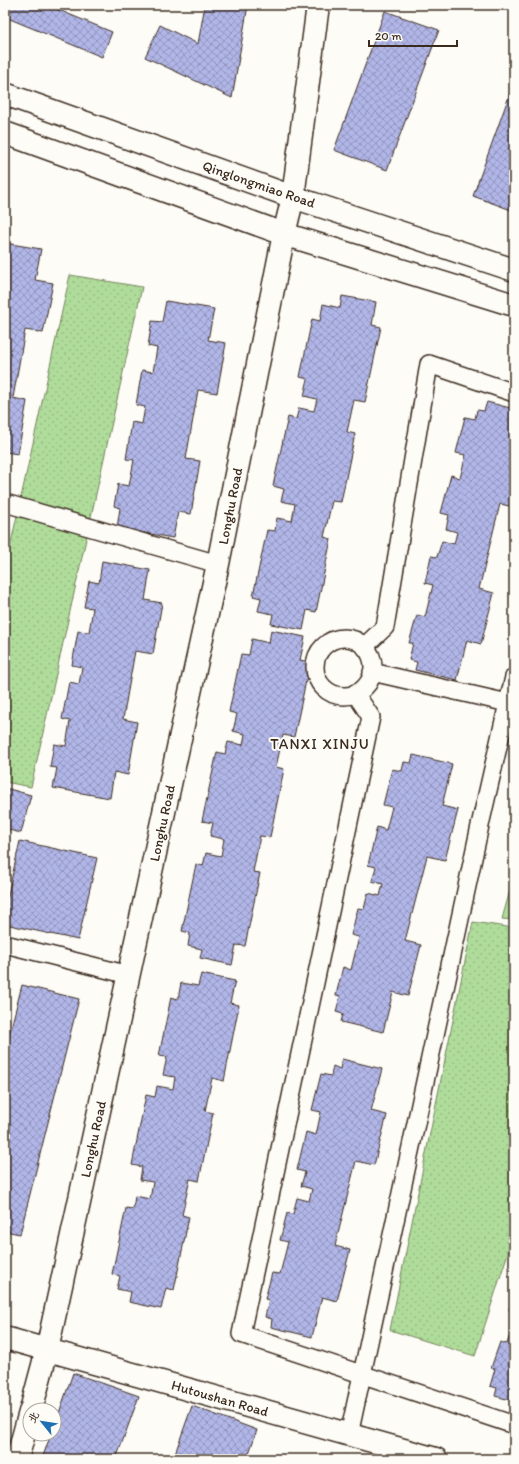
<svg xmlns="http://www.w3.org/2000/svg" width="519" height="1464" font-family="Itim,'LXGW WenKai TC',sans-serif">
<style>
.green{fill:#afdc9a;stroke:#75835c}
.park{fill:url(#park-dots);stroke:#75835c}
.building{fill:url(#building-cross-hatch);stroke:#3b2a1e}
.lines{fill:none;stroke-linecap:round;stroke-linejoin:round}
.service-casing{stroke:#3b2a1e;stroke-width:20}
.minor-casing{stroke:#3b2a1e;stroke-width:25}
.tertiary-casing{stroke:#3b2a1e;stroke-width:25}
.service{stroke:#fdfcf7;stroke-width:17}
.minor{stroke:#fdfcf7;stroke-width:22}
.tertiary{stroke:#fdfcf7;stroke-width:22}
.labels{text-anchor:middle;stroke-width:4;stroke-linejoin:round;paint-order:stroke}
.street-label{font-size:14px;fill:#3b2a1e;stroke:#fdfcf7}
.neighbourhood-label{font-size:15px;letter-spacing:1px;fill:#3b2a1e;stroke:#fdfcf7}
</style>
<defs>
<pattern id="park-dots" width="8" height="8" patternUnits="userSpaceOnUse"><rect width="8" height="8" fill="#afdc9a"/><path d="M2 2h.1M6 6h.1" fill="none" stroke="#97bd84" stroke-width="1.8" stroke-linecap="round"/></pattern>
<pattern id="building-cross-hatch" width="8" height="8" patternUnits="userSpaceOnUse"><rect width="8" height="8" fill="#b1b6e8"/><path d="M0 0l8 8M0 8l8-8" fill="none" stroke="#9194bb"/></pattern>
</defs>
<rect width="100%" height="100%" fill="#fdfcf7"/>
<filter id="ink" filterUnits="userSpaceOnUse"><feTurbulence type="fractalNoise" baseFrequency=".025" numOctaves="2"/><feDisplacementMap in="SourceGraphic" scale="8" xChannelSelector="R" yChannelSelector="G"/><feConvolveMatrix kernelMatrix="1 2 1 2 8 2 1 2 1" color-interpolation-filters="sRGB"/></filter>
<g filter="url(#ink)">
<path class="green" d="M514 876V920L502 919Z"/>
<path class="park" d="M70 275 142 287 31 787 5 782V570Z
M473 922 514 928V1234L475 1356 390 1330Z"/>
<path class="building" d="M5 5H50L49 6 112 32 102 57 5 17Z
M205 5H248L232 98 145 57 160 25 198 44Z
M385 11 439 30 387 170 334 150Z
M514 82V211L473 196Z
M5 243 41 249 35 280 53 283 43 333 25 330 13 398 27 401 18 454 5 452Z
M342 296 376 302 372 325 381 327 365 402 354 400 347 432 355 434 341 502 332 501 324 537 331 539 316 612 307 610 303 630 271 624 273 614 258 611 261 598 253 596 267 530 275 531 277 518 292 521 295 504 281 501 284 489 273 486 288 417 296 419 299 408 314 411 317 399 304 396 308 379 300 377 312 319 320 321 323 304 340 308Z
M166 301 214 309 208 340 226 343 217 393 198 390 186 459 200 461 191 514 178 512 173 538 117 528 120 508 114 506 118 484 129 486 134 460 126 459 132 422 142 424 145 407 136 405 142 370 153 372 157 348 148 346 152 321 162 322Z
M487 402 514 409V507L500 504 479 589 494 593 481 644 467 640 457 680 415 670 417 662 409 660 413 643H409L417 615 425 617 433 585 425 583 431 556 437 557 442 541 454 544 457 532 446 529 449 515 441 513 451 475 460 478 466 455 456 453 465 417 475 419 477 410 484 411Z
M102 561 150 570 145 600 162 603 153 654 135 651 123 719 137 722 128 775 114 772 110 798 53 788 57 768 50 767 54 744 66 746 70 721 62 719 69 682 79 684 82 667 72 665 78 631 89 632 93 608 84 607 89 581 99 583Z
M271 630 305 637 300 660 310 662 294 737 283 735 276 767 284 769 270 837 260 836 253 872 260 873 245 946 236 945 232 965 200 958 202 949 188 946 190 933 182 931 196 864 203 866 206 853 221 856 224 839 210 836 213 823 202 821 217 752 225 754 228 742 243 745 245 734 233 731 237 714 229 712 241 654 249 655 252 639 269 643Z
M413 755 452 764 442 806 458 810 445 860 427 856 405 941 421 945 408 996 393 992 383 1032 341 1022 343 1014 336 1012 340 996 336 995 343 967 351 970 359 937 351 935 358 908 364 909 368 893 380 896 383 884 372 881 376 867 368 865 377 827 386 830 392 807 383 805 392 769 402 771 404 762 411 763Z
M5 788 31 795 21 833 5 829Z
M20 841 97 858 78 940 5 924V908Z
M201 974 235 981 230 1003 239 1005 224 1081 212 1078 205 1111 213 1113 199 1181 190 1179 182 1215 189 1217 174 1290 166 1288 161 1309 129 1302 131 1292 117 1289 120 1276 112 1274 126 1208 133 1209 135 1196 150 1199 153 1182 140 1180 142 1167 132 1165 146 1095 155 1097 157 1086 173 1089 175 1077 163 1075 167 1057 159 1056 171 997 178 999 181 983 198 986Z
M22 985 79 999 20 1234 5 1231V1051Z
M342 1059 382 1069 371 1111 387 1115 374 1165 356 1161 335 1246 350 1250 337 1301 322 1297 312 1337 271 1327 272 1319 265 1317 269 1300 265 1299 272 1273 280 1274 288 1242 280 1240 287 1213 293 1214 297 1198 309 1201 312 1189 301 1186 305 1172 297 1170 306 1132 316 1135 321 1112 312 1110 321 1074 331 1076 333 1066 340 1069Z
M514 1293V1311L509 1310Z
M514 1322V1401L495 1396 497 1388 490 1386 495 1369 491 1368 500 1342 507 1344Z
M73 1373 139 1396 116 1459H42L51 1434H54V1427Z
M192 1406 257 1430 247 1459H173Z"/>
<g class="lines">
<defs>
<path id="service" d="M5 503 218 564
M315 667a29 29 0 1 1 58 0a29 29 0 1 1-58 0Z
M365 646 385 627 429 364 514 393
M372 672 508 703
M355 693 371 717 241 1334 514 1425
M5 944 129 975
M349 1435 481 821 514 677"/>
<path id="minor" d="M5 1338 436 1459
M31 1410 47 1350 218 564 284 234 293 197 318 5
M17 1459 30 1412"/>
<path id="tertiary" d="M5 94 293 197 514 270
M5 133 284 234 514 305"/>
</defs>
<use href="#service" class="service-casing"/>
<use href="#minor" class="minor-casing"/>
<use href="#tertiary" class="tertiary-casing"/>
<use href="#service" class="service"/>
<use href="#minor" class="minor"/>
<use href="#tertiary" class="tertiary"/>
</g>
</g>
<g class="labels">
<g class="street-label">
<text transform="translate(259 184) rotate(19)" y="5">Qinglongmiao Road</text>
<text transform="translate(230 506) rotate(-79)" y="5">Longhu Road</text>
<text transform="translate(162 823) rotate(-78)" y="5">Longhu Road</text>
<text transform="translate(93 1139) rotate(-78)" y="5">Longhu Road</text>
<text transform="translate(220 1398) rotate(16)" y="5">Hutoushan Road</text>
</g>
<g class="neighbourhood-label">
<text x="320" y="749">TANXI XINJU</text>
</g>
</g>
<rect width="519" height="1464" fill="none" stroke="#fdfcf7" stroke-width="20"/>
<rect x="10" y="10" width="499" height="1444" fill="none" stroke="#3b2a1e" stroke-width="1.5" filter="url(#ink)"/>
<g transform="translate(42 1422) rotate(300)"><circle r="19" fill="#fdfcf7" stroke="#afa8a0"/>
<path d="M0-3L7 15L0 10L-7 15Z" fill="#1f6fb2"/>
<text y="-6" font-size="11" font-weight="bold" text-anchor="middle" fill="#3b2a1e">北</text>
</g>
<path d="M369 40v6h88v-6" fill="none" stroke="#3b2a1e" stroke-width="2"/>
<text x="375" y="40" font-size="12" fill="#3b2a1e" stroke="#fdfcf7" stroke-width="3" paint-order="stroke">20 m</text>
</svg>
